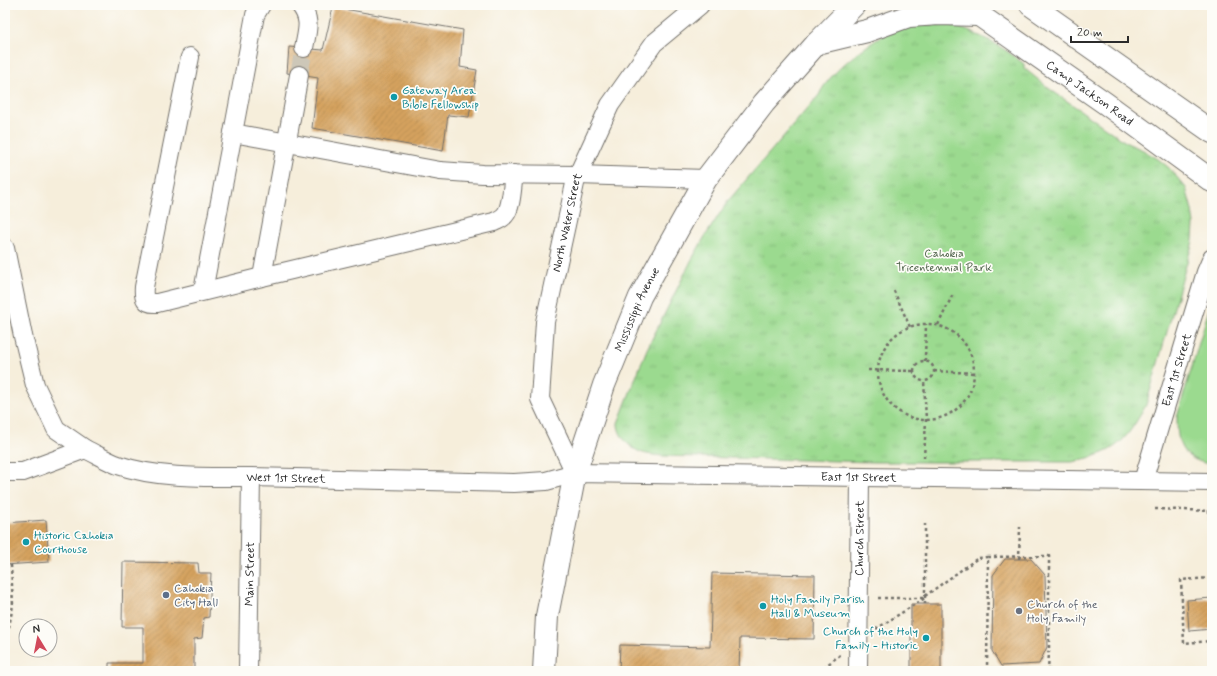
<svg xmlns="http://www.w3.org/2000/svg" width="1217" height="676" font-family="Mynerve,sans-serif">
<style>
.grass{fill:#9bda8f;stroke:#63825d}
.park{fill:url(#park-tufts);stroke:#63825d}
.building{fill:url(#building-hatch)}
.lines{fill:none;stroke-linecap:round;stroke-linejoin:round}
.minor-tunnel{stroke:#cdc7b8;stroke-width:18;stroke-dasharray:18 9;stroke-linecap:butt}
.minor-casing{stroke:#726f69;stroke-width:20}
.major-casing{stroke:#726f69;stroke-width:24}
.path{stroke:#726f69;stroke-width:2.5;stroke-dasharray:3 3;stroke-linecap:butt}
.minor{stroke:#fff;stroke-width:18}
.major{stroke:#fff;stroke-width:22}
.culture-dot{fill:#0f9aa8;stroke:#fdfcf7;stroke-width:1.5}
.service-dot{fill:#5c6f8a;stroke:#fdfcf7;stroke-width:1.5}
.worship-dot{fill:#6b7280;stroke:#fdfcf7;stroke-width:1.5}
.labels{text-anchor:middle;stroke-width:3.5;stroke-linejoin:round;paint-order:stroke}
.culture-label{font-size:12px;fill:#0d838f;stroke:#fdfcf7;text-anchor:start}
.street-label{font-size:12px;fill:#2b2b2b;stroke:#fdfcf7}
.park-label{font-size:12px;fill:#4d6049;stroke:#fdfcf7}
.service-label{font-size:12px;fill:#4e5e75;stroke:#fdfcf7;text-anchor:start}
.worship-label{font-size:12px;fill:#5b616d;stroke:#fdfcf7;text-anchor:start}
</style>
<defs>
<pattern id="park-tufts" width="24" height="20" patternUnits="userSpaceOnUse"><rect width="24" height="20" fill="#9bda8f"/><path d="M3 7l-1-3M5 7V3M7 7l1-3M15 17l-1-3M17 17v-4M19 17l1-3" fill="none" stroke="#86bb7c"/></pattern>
<pattern id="building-hatch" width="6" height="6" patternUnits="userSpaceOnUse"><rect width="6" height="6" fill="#d6a35e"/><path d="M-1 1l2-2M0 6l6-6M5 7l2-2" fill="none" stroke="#ae854e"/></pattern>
</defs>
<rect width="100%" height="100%" fill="#fdfcf7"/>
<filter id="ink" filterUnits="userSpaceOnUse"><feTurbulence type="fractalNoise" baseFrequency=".025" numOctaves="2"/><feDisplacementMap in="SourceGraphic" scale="8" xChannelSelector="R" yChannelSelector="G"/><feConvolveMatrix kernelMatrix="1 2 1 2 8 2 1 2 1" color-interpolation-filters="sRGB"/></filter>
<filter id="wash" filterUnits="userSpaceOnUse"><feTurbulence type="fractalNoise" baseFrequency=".012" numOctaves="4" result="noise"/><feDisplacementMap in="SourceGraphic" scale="16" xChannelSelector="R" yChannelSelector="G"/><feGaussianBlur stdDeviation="0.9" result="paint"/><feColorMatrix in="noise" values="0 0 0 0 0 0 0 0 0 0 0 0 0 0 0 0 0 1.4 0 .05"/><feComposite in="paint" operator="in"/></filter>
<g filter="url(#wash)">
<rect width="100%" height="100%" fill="#f6eedb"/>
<path class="grass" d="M1212 299V465C1181 458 1177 447 1177 417Z"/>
<path class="park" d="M947 24C976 32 1001 45 1024 64V68L1051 90 1080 110 1127 143 1143 150 1158 159 1169 168 1186 188 1192 210 1194 224 1193 241 1146 405C1124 444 1117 452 1072 462H873L662 456C656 455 649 455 643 453 631 449 618 437 618 423L647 349 691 261 704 238 728 201 819 95C829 71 879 33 904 27 915 24 935 25 947 24Z"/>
<g id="blocks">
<path class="building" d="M333 7 463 30 460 67 477 70 469 117 448 115 443 151 312 128 318 78 287 73 289 47 323 50Z
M46 520 49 562 5 565V523Z
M1005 559H1031L1045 575 1047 647 1039 664 1001 666 992 651 993 575Z
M123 562 198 563 199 573H211L209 617 204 618 202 638 194 639V671H109V663H143V627H122Z
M712 573 815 575 814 639 740 638 739 671H619L620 645 710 647Z
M1212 598V629L1189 631 1187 600Z
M911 604H941V671H911Z"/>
</g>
</g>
<g filter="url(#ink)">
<use href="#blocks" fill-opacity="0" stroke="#726f69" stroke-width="1"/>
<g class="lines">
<path class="minor-tunnel" d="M299 75 304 48"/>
<defs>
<g id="minor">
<path d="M261 5 255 15 233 133 440 171 483 174 577 175 706 179"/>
<path d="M300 5C312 20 307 31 304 48"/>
<path d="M190 57 144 287C143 298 145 304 157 303L262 277"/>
<path d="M299 75 262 277 494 222C498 220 502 219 505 215 512 207 512 185 514 174"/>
<path d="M5 248 23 336 35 385 56 429 85 449"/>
<path d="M203 291 233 133"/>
<path id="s1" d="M5 472H23L85 449C96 454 107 461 118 465 159 479 208 477 251 477L514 483 546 481 575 473 1212 482"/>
<path id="s2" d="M575 473 540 399 545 322 576 179 610 105 654 43 700 5"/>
<path id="s3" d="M1143 481 1206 272 1212 258"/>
<path id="s4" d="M248 671 251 477"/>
<path id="s5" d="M858 671 860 477"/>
</g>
<g id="major">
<path id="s6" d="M967 5 979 15 1105 103 1212 181"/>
<path d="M1031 5 1212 132"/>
<path d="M817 43 867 31 909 16 939 14 979 15"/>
<path id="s7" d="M544 671 547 616 575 473 604 385 640 297 706 179 764 103 817 43 854 5"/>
</g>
</defs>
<use href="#minor" class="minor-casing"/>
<use href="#major" class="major-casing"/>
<path class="path" d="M894 291 910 327
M878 372a48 48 0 1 1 96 0a48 48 0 1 1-96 0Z
M938 325 953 294
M925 361 926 324
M914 371a10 10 0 1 1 20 0a10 10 0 1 1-20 0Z
M868 370 915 371
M934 371 975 373
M924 458 926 420 924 380
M1155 509 1212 511
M1209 510 1211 598
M1019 559 1020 527
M1211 578 1181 580 1184 643 1212 641 1211 630
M925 596 978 558 988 557
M878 598H923
M925 604V524
M876 629 925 598
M5 639 9 627 13 605 11 565
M819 671 840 655
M987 671 988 557 1049 556V652H1045
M1048 671 1049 652"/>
<use href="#minor" class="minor"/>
<use href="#major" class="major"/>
</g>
</g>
<g class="culture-dot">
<circle cx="394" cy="97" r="4"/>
<circle cx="26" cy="542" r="4"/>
<circle cx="763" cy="606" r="4"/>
<circle cx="926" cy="638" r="4"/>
</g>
<circle class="service-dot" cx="166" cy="595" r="4"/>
<circle class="worship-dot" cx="1019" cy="611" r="4"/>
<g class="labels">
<g class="culture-label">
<text x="402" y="94">Gateway Area<tspan x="402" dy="14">Bible Fellowship</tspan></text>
<text x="34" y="539">Historic Cahokia<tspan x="34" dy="14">Courthouse</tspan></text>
<text x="771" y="603">Holy Family Parish<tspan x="771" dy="14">Hall &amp; Museum</tspan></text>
<text x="918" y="635" text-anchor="end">Church of the Holy<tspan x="918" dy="14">Family - Historic</tspan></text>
</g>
<g class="street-label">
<text dy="4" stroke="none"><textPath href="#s6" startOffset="151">Camp Jackson Road</textPath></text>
<text dy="4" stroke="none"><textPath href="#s2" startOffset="261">North Water Street</textPath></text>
<text dy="4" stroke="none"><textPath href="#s7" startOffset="376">Mississippi Avenue</textPath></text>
<text dy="4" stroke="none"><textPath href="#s3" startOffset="116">East 1st Street</textPath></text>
<text dy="4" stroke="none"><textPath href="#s1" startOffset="864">East 1st Street</textPath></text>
<text dy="4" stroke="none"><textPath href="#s1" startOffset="290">West 1st Street</textPath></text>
<text dy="4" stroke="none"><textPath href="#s5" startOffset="133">Church Street</textPath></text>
<text dy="4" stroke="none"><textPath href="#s4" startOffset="97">Main Street</textPath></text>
</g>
<g class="park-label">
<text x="944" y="257">Cahokia<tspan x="944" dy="14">Tricentennial Park</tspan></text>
</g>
<g class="service-label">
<text x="174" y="592">Cahokia<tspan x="174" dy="14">City Hall</tspan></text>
</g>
<g class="worship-label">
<text x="1027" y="608">Church of the<tspan x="1027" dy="14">Holy Family</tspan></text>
</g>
</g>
<rect width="1217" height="676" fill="none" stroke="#fdfcf7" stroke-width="20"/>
<g transform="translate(38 638) rotate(350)"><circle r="19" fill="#fdfcf7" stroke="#a9a8a5"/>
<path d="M0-3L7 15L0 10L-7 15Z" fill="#d1495b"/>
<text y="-6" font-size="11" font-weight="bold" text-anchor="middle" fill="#2b2b2b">N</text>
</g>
<path d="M1071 36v6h57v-6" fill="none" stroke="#2b2b2b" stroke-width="2"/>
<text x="1077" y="36" font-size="12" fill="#2b2b2b" stroke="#fdfcf7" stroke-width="3" paint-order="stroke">20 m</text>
</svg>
